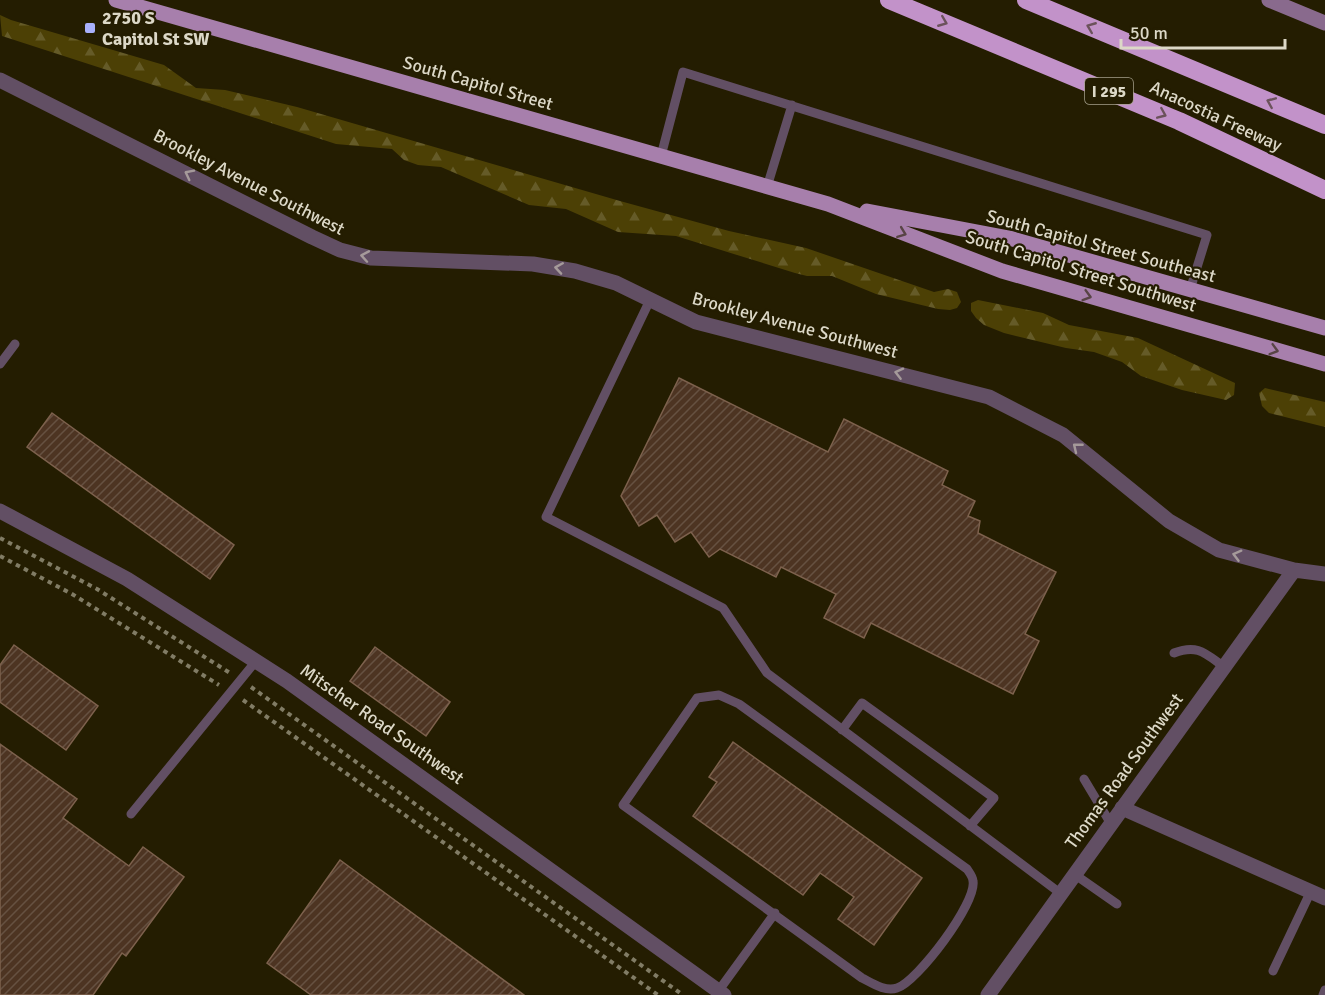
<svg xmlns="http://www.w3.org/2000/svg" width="1325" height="995" font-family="Signika,sans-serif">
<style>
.forest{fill:url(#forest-firs)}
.building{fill:url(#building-hatch);stroke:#7d614d;stroke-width:1.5}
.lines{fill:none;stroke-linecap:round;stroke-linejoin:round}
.path{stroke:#817c65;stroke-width:4;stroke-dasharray:4.5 4.5;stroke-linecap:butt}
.service{stroke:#624f64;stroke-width:9}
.minor{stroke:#624f64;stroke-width:15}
.secondary{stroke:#896a8d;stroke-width:15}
.primary{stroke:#a77fac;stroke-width:15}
.motorway{stroke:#c292c9;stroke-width:18}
.oneway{stroke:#6b525b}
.oneway2{stroke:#a59a9a}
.oneway3{stroke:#584445}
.poi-dot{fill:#a8b0fc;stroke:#241d01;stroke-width:2}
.labels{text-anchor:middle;stroke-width:4.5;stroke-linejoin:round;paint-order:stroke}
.shield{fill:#241d01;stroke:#a5a08c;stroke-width:1.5}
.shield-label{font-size:16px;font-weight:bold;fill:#dcd8c7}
.poi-label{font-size:18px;font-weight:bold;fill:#dcd8c7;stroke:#241d01;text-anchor:start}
.street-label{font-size:18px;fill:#dcd8c7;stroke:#241d01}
</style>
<defs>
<pattern id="forest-firs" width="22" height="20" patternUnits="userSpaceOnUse" patternTransform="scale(1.5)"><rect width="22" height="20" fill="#4c4005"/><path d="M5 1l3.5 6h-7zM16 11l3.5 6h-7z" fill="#655b28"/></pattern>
<pattern id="building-hatch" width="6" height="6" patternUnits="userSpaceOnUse" patternTransform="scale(1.5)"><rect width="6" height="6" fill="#4d3422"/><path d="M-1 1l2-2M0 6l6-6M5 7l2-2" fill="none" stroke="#665141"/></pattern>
</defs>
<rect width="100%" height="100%" fill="#241d01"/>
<path class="forest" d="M0 15 11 20 164 65 196 88 225 90 297 107 620 201 729 231 806 248 934 292 948 289 957 292 961 302 957 308 950 310 938 309 876 294 832 276H807L795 273 676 236 618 232 566 209 529 205 441 167 418 165 404 160 392 149 336 144 2 36Z
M978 300 1043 313 1069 325 1138 338 1235 383 1234 395 1226 400 1182 390 1141 376 1122 362 1094 352 1066 348 1004 333 984 325 976 318 971 311V303Z
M1265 388 1325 402V427L1269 413 1262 406 1259 393Z"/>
<path class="building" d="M679 378 828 452 844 419 948 471 942 485 975 501 968 516 980 521 978 533 1056 572 1025 634 1039 641 1013 694 871 623 864 638 824 618 836 594 781 567 776 577 720 549 709 557 691 532 675 542 657 515 639 526 621 496Z
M52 413 234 545 210 579 27 447Z
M14 645 98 706 66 750 0 702V665Z
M375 647 450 702 426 736 350 681Z
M733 742 922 878 874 945 838 919 854 897 820 873 803 895 693 816 717 782 709 777Z
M0 744 77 799 63 818 129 866 143 847 184 877 126 956 122 953 93 995H0Z
M340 860 524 995H311L267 963Z"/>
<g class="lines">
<path class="path" d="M0 538 97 589 230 673
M0 556 72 594 219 685
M251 687 683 995
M243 700 658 995"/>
<path class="service" d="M661 156 683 72 1207 235 1190 290
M767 187 792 105
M650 300 546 517 723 608 767 673 1060 893
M0 364 15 344
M1174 653C1197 644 1205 653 1223 666
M719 695 739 704 967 869C969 872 973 877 973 881 977 903 917 982 897 988 885 992 872 983 862 978L623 805 697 698Z
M842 730 862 703 994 798 970 826
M1084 779 1111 824
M131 814 256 661
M1074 874 1117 904
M1273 971 1311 891
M717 993 775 913
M1323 995 1325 990"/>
<path class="minor" d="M0 80 312 237 340 250 371 258 533 264 575 271 616 283 696 322 989 397 1063 435 1169 521 1219 550 1294 570 1325 574
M0 511 127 579 287 681 724 995
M1122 808 1325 898
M988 995 1294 570"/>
<path class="secondary" d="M1269 0 1325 23"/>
<path class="primary" d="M116 0 828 204 1002 271 1325 364
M867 211 1009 238 1325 328"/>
<path class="motorway" d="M889 0 1179 121 1325 190
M1026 0 1325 125"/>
</g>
<defs><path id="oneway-chevron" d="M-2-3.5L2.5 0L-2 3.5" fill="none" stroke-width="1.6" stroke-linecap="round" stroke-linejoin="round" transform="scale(1.5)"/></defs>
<g class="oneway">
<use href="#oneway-chevron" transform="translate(943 22) rotate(22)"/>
<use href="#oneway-chevron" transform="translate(1091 27) rotate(-158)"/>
<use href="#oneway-chevron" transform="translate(1271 102) rotate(-157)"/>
<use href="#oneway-chevron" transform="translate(1162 114) rotate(23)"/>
</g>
<g class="oneway2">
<use href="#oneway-chevron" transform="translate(189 174) rotate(-153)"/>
<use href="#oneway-chevron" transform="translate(365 256) rotate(-170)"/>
<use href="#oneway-chevron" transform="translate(559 268) rotate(-171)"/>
<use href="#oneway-chevron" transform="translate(899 373) rotate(-166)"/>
<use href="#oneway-chevron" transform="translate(1077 447) rotate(-141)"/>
<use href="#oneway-chevron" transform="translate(1237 555) rotate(-165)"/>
</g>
<g class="oneway3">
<use href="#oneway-chevron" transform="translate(902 233) rotate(21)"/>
<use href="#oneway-chevron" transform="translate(1087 296) rotate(16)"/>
<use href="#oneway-chevron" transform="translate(1274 350) rotate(16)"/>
</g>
<rect class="poi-dot" x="84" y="22" width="12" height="12" rx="3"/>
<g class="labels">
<rect class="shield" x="1085" y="78" width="48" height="26" rx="4.5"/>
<g class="shield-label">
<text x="1109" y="97">I 295</text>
</g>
<g class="poi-label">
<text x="102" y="24">2750 S<tspan x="102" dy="21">Capitol St SW</tspan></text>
</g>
<g class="street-label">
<text transform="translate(478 83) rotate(16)" y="6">South Capitol Street</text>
<text transform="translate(1216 116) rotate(25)" y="6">Anacostia Freeway</text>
<text transform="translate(249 182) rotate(27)" y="6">Brookley Avenue Southwest</text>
<text transform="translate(1101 246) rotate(15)" y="6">South Capitol Street Southeast</text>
<text transform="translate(1081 271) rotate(17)" y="6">South Capitol Street Southwest</text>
<text transform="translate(795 325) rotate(15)" y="6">Brookley Avenue Southwest</text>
<text transform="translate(382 724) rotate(35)" y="6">Mitscher Road Southwest</text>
<text transform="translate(1124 771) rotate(-54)" y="6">Thomas Road Southwest</text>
</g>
</g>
<path d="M1121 39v9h164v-9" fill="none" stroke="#dcd8c7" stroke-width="3"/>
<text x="1130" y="39" font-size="18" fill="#dcd8c7" stroke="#241d01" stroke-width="4.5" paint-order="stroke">50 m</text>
</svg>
